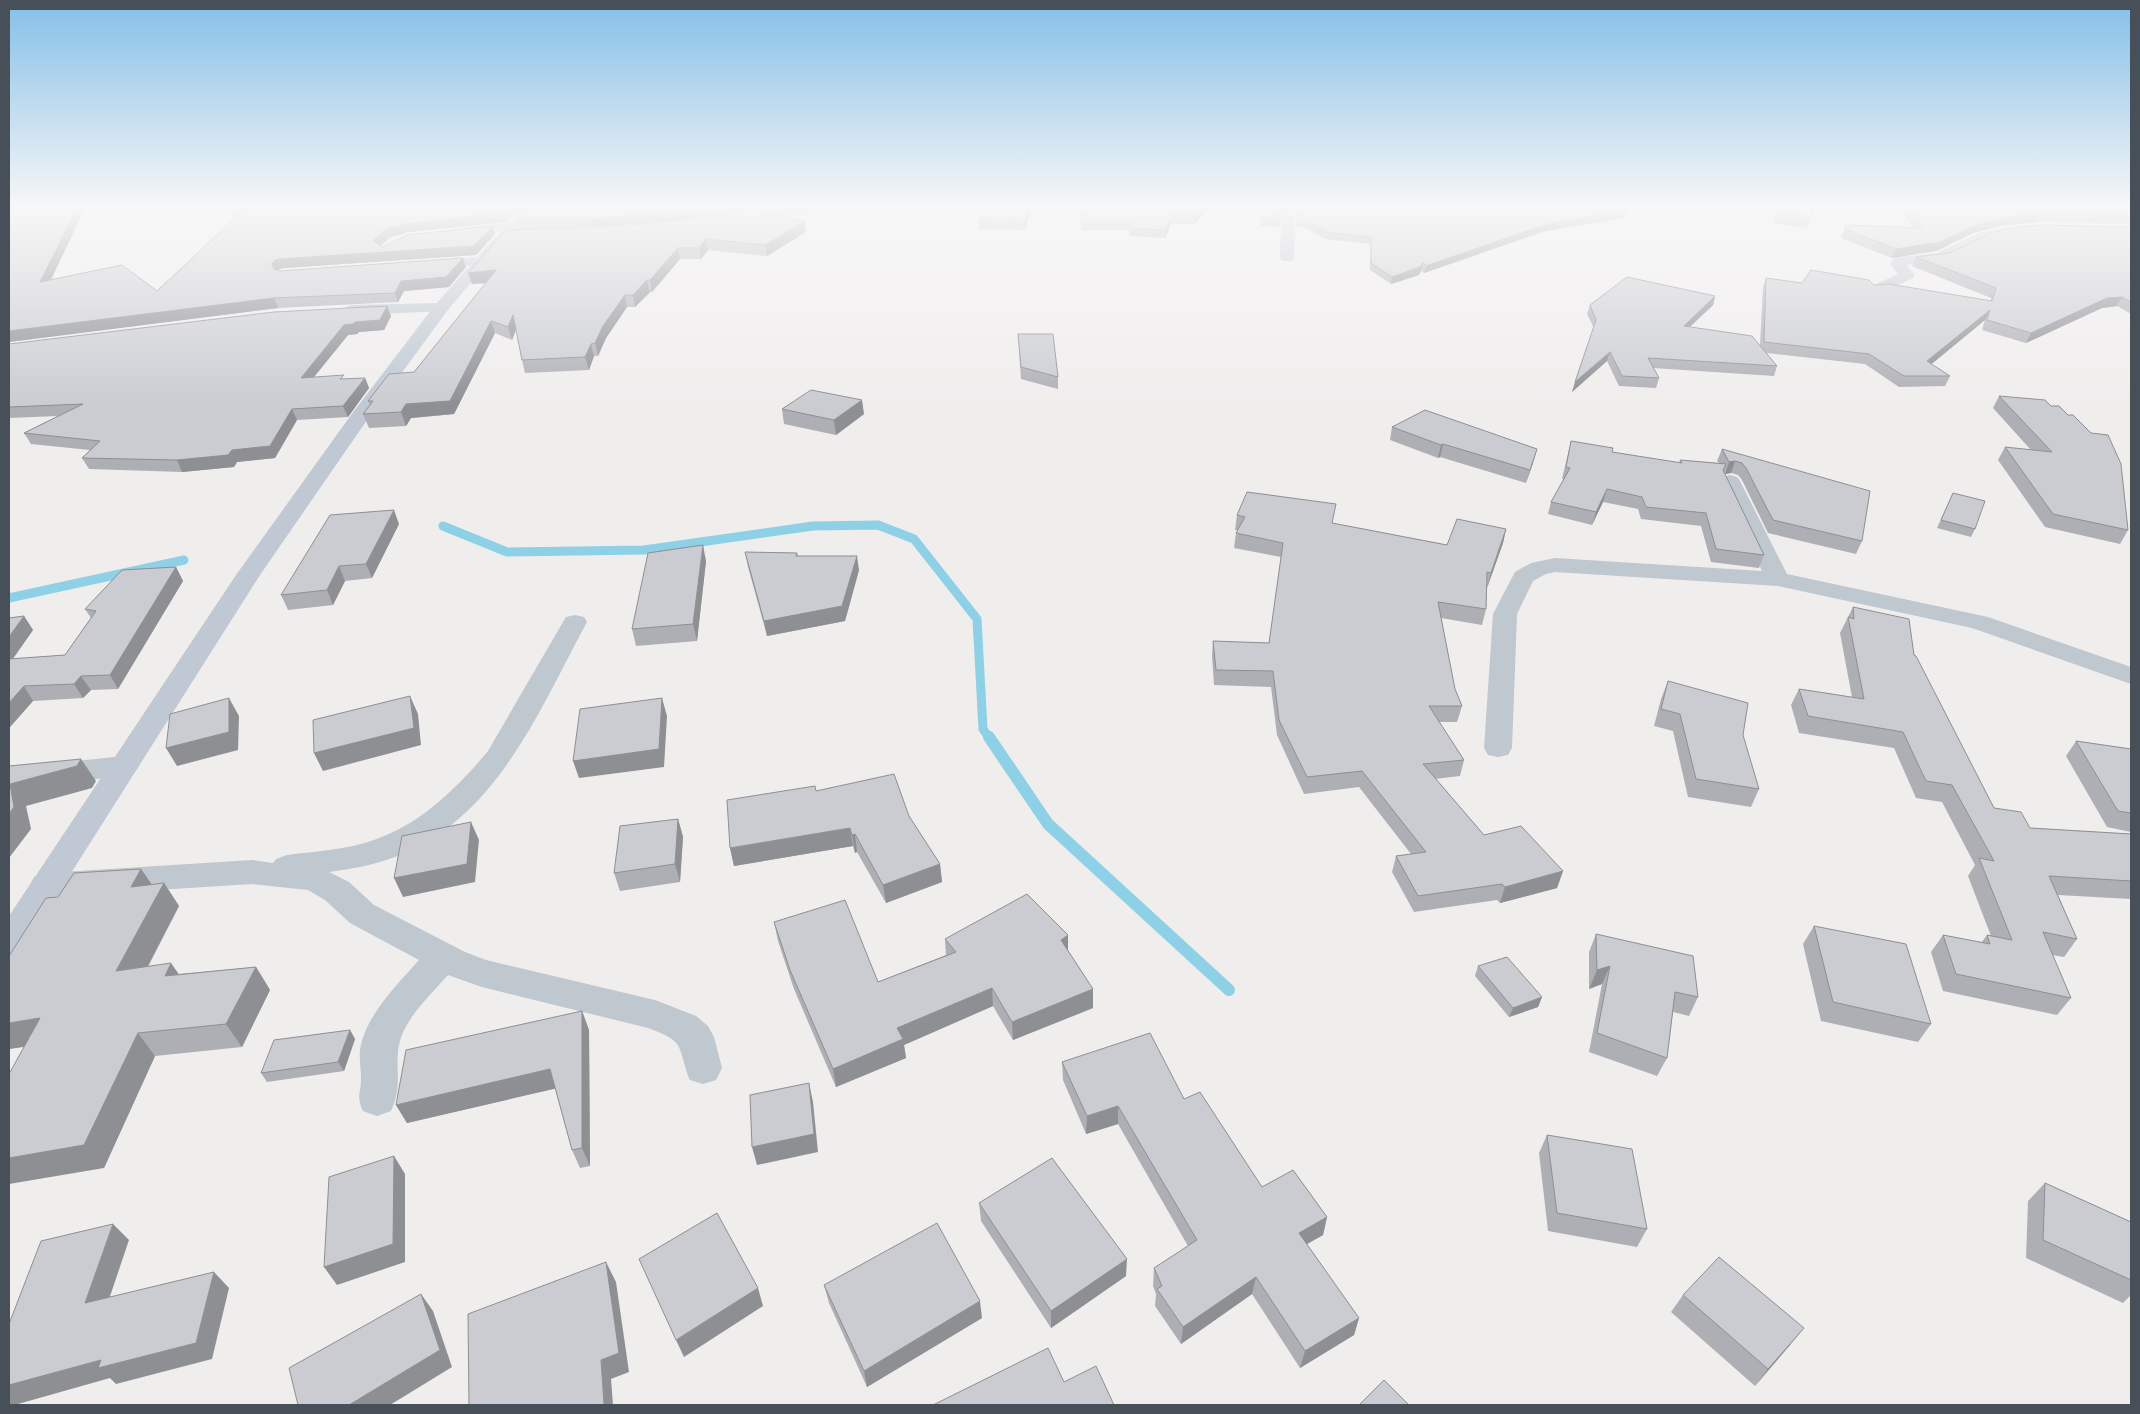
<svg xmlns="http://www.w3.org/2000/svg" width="2140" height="1414" font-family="'DejaVu Sans',sans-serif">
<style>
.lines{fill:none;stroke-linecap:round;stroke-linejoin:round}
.stream-far1{stroke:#8ed0e6;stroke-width:9}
.stream{stroke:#8ed0e6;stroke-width:12}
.street{fill:#bfc7cf;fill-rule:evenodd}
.secondary{fill:#bfc8d3;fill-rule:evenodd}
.wall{fill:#aeafb5}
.shaded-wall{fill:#8d8f93}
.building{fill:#caccd2;stroke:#8d8f93}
</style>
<rect width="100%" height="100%" fill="#f0eded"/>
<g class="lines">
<path class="stream-far1" d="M443 526 507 552 644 550 813 526 878 525 914 539 977 619 983 729 990 739
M9 598 184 560"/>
<path class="stream" d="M989 737 1048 824 1229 990"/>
<path class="street" d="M835 208 838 211 832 215 768 217 729 222 722 218C732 207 817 208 835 208Z
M1279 208H1291L1295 219 1294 258 1292 261H1282L1280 258 1281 219Z
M511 223 516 224 518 227 516 230 456 236 449 232 456 228Z
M2025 225 2030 226 2032 229 2030 232 1989 239 1945 260 1906 265 1915 275 1913 278 1880 293H1870L1867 290 1870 287 1898 274 1890 264 1894 258 1937 253 1981 232Z
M481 257 486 258 488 261 486 264 428 269 423 268 421 265 423 262 428 261Z
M441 303 447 305 449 308 447 311 352 315 346 313 344 310 346 307 352 305Z
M1730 475 1737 477 1740 481 1787 574 1988 617 2131 667V684L1972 628 1778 586 1555 572 1546 574 1533 581 1517 614 1512 748 1508 755 1498 757 1488 755 1484 748 1493 614 1515 572 1531 563 1555 558 1762 571 1720 481 1723 477Z
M575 615 584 617 587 622C539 710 497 819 395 857 374 865 351 869 329 872L349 882 374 905 465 952 486 960 655 1000 696 1016 708 1026 714 1037 722 1068 716 1080 703 1084 690 1080C685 1070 682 1050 677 1044 671 1036 658 1032 648 1028L482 987 448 975C430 996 401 1021 398 1051 396 1075 402 1086 391 1111L377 1116 363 1111C356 1096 361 1093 361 1078 361 1069 359 1059 360 1050 365 1016 397 985 419 960L350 923 325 900 308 890 252 884 46 897 34 893 30 885 34 877 46 873 252 860 273 863 276 859 287 855C315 851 347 850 374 840 421 824 457 788 488 751L563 622 566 617Z
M124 756 134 759 139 766 134 773 124 776 9 788V768Z"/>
<path class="secondary" d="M521 208H534L447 311 365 423 260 575 21 952 9 956V916L236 575 351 415 435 305Z"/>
</g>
<path class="wall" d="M9 208H85L51 280 157 291 235 218H232L230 213 179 208H519L506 222 408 232 389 238 381 246 382 247 495 234 476 255 284 268 278 270 280 271 466 267 449 287 404 291 398 302 278 308 9 342Z
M527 208H744V211L679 220 594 227 519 229 516 220Z
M989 208H1031L1025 230 979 229V220Z
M1079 208H1211L1194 224H1171L1165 238 1129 236V230H1081Z
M1259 208H1279L1280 220 1279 227 1261 226Z
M1293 208H1619L1625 218 1545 231 1424 273 1421 271 1419 275 1391 284 1370 270V244L1325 239 1304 227H1297V218Z
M1779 208H1816L1806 228 1773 223 1776 213Z
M1899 208H2131V225V224L2036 222 2001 226 1973 233 1936 251 1892 258 1841 238 1846 225 1913 228Z
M2131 227V314L2117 306 2102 308 2026 343 1982 330 1985 320 1931 364 1950 376 1945 386 1899 387 1865 364 1766 353 1777 366 1774 376 1653 368 1659 378 1656 388 1619 386 1607 361 1572 392 1594 328 1587 314 1590 305 1715 296 1713 305 1690 327 1760 345 1763 287 1766 278 1802 283 1874 285 1991 301V298L1912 266 1916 257Z
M506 230 806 232 767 256 708 250 701 259H680L652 292H650L635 307H627L606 338 598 356H594L589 370 525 373 522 360 516 329 512 340 495 333 454 414 411 418 406 426 369 428 363 414 370 405 368 401 414 372 486 283 472 284 468 273Z
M387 306 391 316 384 330 359 332 357 334 348 335 314 377 345 379 365 378 369 388 348 417 297 420 275 458 237 462 234 467 182 472 89 469 82 458 90 450 31 444 24 433 58 416 9 418V344Z
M1018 334 1058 377V389L1021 379Z
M1999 396 2051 406 2068 415 2091 433 2128 530 2120 544 2045 527 1998 460 2005 447 2031 450 1993 408Z
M782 409 864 414 836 435 784 424Z
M1392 427 1533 463 1526 483 1440 457 1438 458 1390 440Z
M1571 441 1612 452 1679 463 1680 460 1719 463 1717 461 1722 449 1862 541 1856 554 1768 533 1742 480 1738 475 1731 473 1725 474 1764 555 1759 568 1711 562 1701 526 1641 519 1638 509 1603 502 1592 525 1548 514 1551 502 1564 479H1562Z
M1953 493 1975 529 1971 537 1937 528Z
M1237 515 1332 523 1447 545 1506 529 1503 543 1487 588 1486 609 1482 625 1441 618 1455 689 1462 706 1457 722H1439L1464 760 1460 776 1435 779 1484 835 1563 871 1557 888 1500 903 1497 900 1414 912 1392 872 1396 856 1411 854 1359 787 1304 794 1277 735 1271 687 1214 685 1212 656 1213 641 1269 643 1281 557 1234 548 1236 533 1238 530H1235Z
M399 524 372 578 345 581 333 605 288 610 281 595Z
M745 552 797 553 798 556 859 570 845 621 767 636 748 567Z
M706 561 697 641 636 646 632 629Z
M176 567 183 581 118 689 91 690 83 698 33 701 10 727H9V618L24 616 33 630 13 659 65 655 91 618 85 609Z
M1853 607 1914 655 1994 808 2030 828 2131 834V899L2058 895 2077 939 2064 957 2052 955 2071 998 2057 1015 1943 991 1931 952 1943 935 1981 943 1987 935 1991 936 1968 876 1975 865 1942 802 1916 798 1894 748 1799 733 1791 705 1799 689 1852 697 1840 633Z
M1668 681 1759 789 1751 807 1688 797 1673 731 1654 726 1661 699Z
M2076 741 2131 749V832L2107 827 2066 756Z
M816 791 909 816 940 864 942 882 886 903 857 852 855 853 853 846 734 866 730 848Z
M678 819 683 837 680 882 620 891 614 873Z
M141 869 152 885 164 883 179 906 148 967 178 974 256 967 270 990 242 1047 155 1056 104 1168 24 1047 9 1049 58 897Z
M774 922 878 982 946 955 945 939 1068 935V951L1093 989V1008L1013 1040 993 1006 904 1045 906 1058 836 1087 794 989 778 941Z
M1814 926 1931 1024 1918 1042 1821 1021 1803 944Z
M1596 934 1698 997 1689 1016 1673 1012 1667 1058 1657 1076 1589 1052 1602 984 1589 989V952Z
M1478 966 1542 997 1538 1007 1509 1017 1475 976Z
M582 1011 589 1030 590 1166 580 1168 572 1150 555 1088 407 1123 396 1105Z
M350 1030 355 1039 344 1071 267 1082 261 1073Z
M1062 1062 1184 1099 1262 1187 1327 1217 1323 1235 1306 1244 1359 1318 1354 1335 1300 1368 1252 1294 1181 1344 1155 1306 1156 1294 1153 1286 1154 1268 1188 1246 1118 1124 1086 1134 1063 1080Z
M1547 1135 1647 1229 1637 1247 1548 1231 1539 1153Z
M2045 1183 2131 1222V1295L2123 1303 2026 1258 2028 1201Z
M979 1203 1126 1276 1051 1328 981 1221Z
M824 1285 982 1318 867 1387 829 1303Z
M1683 1295 1790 1345 1755 1386 1671 1312Z"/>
<path class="shaded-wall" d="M77 208H85L45 292 40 282Z
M509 208H519L506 222 408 232 389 238 376 250 373 241 386 229 405 224Z
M704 208H744V211L679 220 594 227 592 219Z
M1029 208H1031L1025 230V221Z
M1203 208H1211L1194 224V216Z
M1815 208H1816L1806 228 1810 217Z
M1627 211 1625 218 1545 231 1424 273 1426 266 1547 224Z
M2040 214 2036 222 2001 226 1973 233 1936 251 1892 258 1896 249 1977 225 2004 218Z
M1172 215 1171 224 1165 238V230Z
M805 221 806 232 767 256 765 245Z
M493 226 495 234 476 255 284 268 279 269 275 273 272 264 275 260 280 259 474 246Z
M706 239 708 250 701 259 699 248Z
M678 248 680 259 652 292 650 280Z
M463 258 466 267 449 287 404 291 398 302 395 293 401 281Z
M1423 263 1421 271 1419 275 1391 284 1392 277Z
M496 270 499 282 472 284 468 273Z
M647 280 650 292 635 307 633 295Z
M625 295 627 307 606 338 598 356 595 343 603 326Z
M1715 296 1713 305 1681 335 1684 326Z
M2122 297 2117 306 2102 308 2026 343 2031 333 2107 298Z
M274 298 278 308 9 342V331Z
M387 306 391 316 384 330 359 332 357 334 348 335 305 388 301 378 344 325 355 322Z
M1990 310 1985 320 1922 372 1927 361Z
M513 315 517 327 512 340 508 327Z
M491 321 495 333 454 414 411 418 406 426 401 412 406 404Z
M591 344 594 356 589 370 585 357Z
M1610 352 1607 361 1572 392 1575 382Z
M365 378 369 388 348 417 343 406Z
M862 400 864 414 836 435 834 420Z
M292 409 297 420 275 458 237 462 234 467 182 472 177 460 232 450Z
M1443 444 1440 457 1438 458 1441 445Z
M1537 449 1533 463 1526 483 1530 470Z
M1735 461 1731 473 1725 474 1729 462Z
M1607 489 1603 502 1592 525 1596 512Z
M394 510 399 524 372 578 366 564Z
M1506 529 1503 543 1487 588 1491 573Z
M703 545 706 561 697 641 693 624Z
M857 556 859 570 845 621 767 636 764 621Z
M339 566 345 581 333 605 327 590Z
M176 567 183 581 118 689 110 675Z
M24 616 33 630 9 664V637Z
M81 676 91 690 83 698 74 684Z
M24 686 33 701 10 727 9 726V703Z
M410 696 418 714 421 745 323 771 314 753Z
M229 698 239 716 238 750 177 766 166 748Z
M662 698 667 716 664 767 579 778 573 761Z
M81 759 96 781 92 788 26 806 31 829 9 858V814L10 784Z
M678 819 683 837 680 882 675 864Z
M471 822 479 840 475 882 403 897 394 878Z
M850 828 853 846 734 866 730 848Z
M855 834 857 852 855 853 852 835Z
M940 864 942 882 886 903 883 885Z
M141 869 157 892 131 887Z
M1563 871 1557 888 1500 903 1505 887Z
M164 883 179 906 133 994 116 971Z
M1068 935V954L1061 940Z
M171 963 187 986 165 976Z
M1610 966 1602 984 1589 989 1597 970Z
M256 967 270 990 242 1047 226 1024Z
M992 988 993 1006 904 1045 906 1058 836 1087 833 1069 897 1028Z
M1093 989V1008L1013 1040 1012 1022Z
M1542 997 1538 1007 1509 1017 1513 1008Z
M582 1011 589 1030 590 1166 582 1148Z
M40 1018 59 1041 9 1049V1023Z
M350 1030 355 1039 344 1071 338 1062Z
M138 1033 155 1056 104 1168 9 1184V1158Z
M550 1069 558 1088 407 1123 396 1105Z
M809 1083 813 1102 818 1152 757 1165 752 1147Z
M1118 1106V1124L1086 1134 1087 1116Z
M394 1156 405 1174V1262L337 1285 324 1267Z
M1327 1217 1323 1235 1295 1251 1299 1233Z
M113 1224 129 1240 102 1320 85 1303Z
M1127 1259 1126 1276 1051 1328V1311Z
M606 1262 616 1282 629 1372 611 1379 613 1405H604L601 1360Z
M214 1272 229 1288 212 1359 116 1384 110 1378 18 1404 17 1405H9V1385Z
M1256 1277 1252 1294 1181 1344 1183 1327Z
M758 1288 763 1306 684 1357 676 1340Z
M421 1294 433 1311 452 1367 390 1405H349Z
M980 1301 982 1318 867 1387 864 1371Z
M1359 1318 1354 1335 1300 1368 1305 1351Z
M1804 1328 1790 1345 1755 1386 1768 1369Z"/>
<path class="building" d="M9 208H77L40 282 122 265 157 291 245 209 228 210 231 208H509L504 213 405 224 386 229 373 241 382 247 407 235 493 226 474 246 280 259 275 260 272 264 274 269 280 271 463 258 446 277 401 281 395 293 274 298 9 331Z
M527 208H704L677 212 592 219 516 220Z
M989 208H1029L1025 221 979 220Z
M1080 208H1203L1194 216 1172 215 1165 230 1129 228 1133 222H1081Z
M1260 208H1279L1280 220 1261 219Z
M1296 208H1619L1627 211 1547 224 1426 266 1423 263 1420 267 1392 277 1371 263V237L1326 232 1305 220H1297L1298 212Z
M1779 208H1815L1810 217 1776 213Z
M1908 208H2131V216L2040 214 2004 218 1977 225 1940 242 1896 249 1845 229 1846 225 1923 228Z
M754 210 805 221 765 245 706 239 699 248H678L650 280H647L633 295H625L603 326 595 343 591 344 585 357 522 360 513 315 508 327 491 321 450 401 406 404 401 412 363 414 373 401H368L389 374 414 372 496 270 468 273 506 230 591 228 677 221Z
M2040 225 2131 227V302L2122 297 2107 298 2031 333 1987 320 1990 310 1927 361 1950 376H1904L1869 354 1764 342 1766 278 1802 283 1811 270 1869 280 1874 285 1889 284 1992 301 1996 288 1916 257 1950 253 1989 234 2006 229Z
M1627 277 1715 296 1684 326 1752 336 1777 366 1648 358 1659 378 1622 376 1610 352 1575 382 1596 320 1590 305Z
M387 306 380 320 355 322 353 324 344 325 301 378 344 375 340 379 365 378 343 406 292 409 270 446 232 450 228 455 177 460 82 458 100 441 24 433 83 404 9 407V344L274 312Z
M1018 334H1053L1058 377 1021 367Z
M811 390 862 400 834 420 782 409Z
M1999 396 2045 400 2051 406H2059L2068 415H2073L2091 433 2108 435 2121 464 2128 530 2053 514 2005 447 2052 452Z
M1425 410 1537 449 1530 470 1443 444 1441 445 1392 427Z
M1571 441 1613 448 1612 452 1682 463 1680 460 1726 464 1723 470 1764 555 1716 549 1706 513 1646 507 1642 497 1607 489 1596 512 1551 502 1570 468 1566 467Z
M1722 449 1870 491 1862 541 1773 520 1746 468 1742 463 1735 461 1729 462Z
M1247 492 1336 504 1332 523 1447 545 1457 519 1506 529 1491 573 1487 572 1486 609 1438 602 1455 689 1462 706H1429L1464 760 1423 764 1484 835 1521 826 1563 871 1505 887 1502 884 1418 896 1396 856 1426 852 1362 771 1307 777 1279 720 1273 671 1216 670 1213 641 1269 643 1283 543 1236 533 1245 517 1237 515Z
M1953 493 1985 501 1975 529 1941 520Z
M394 510 366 564 339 566 327 590 281 595 330 515Z
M703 545 693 624 632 629 648 553Z
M745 552 797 553 796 556H857L842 606 764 621Z
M176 567 110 675 81 676 74 684 24 686 9 703V659L65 655 96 611 85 609 122 570Z
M1853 607 1909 619 1914 655 1916 656 1994 808 2021 812 2030 828 2131 834V881L2049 876 2077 939 2043 932 2071 998 1956 974 1943 935 1990 944 1987 935 2012 940 1979 858 1994 861 1952 785 1926 781 1903 732 1808 716 1799 689 1864 699 1848 617 1854 619Z
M24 616 9 637V618Z
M1668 681 1748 703 1743 735 1759 789 1696 779 1680 714 1661 709Z
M410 696 414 728 314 753 313 720Z
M229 698V732L166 748 170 714Z
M662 698 659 749 573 761 580 709Z
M2076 741 2131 749V813L2118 811Z
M81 759 77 766 10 784 14 807 9 814V766Z
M894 774 909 816 940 864 883 885 855 834 852 835 850 828 730 848 727 800 815 786 816 791Z
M678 819 675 864 614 873 620 826Z
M471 822 467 864 394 878 402 836Z
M141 869 131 887 164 883 116 971 171 963 165 976 256 967 226 1024 138 1033 84 1145 9 1158V1074L40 1018 9 1023V956L46 898 58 897 74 873Z
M1027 894 1068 935 1061 940 1093 989 1012 1022 992 988 897 1028 903 1039 833 1069 790 970 774 922 845 900 878 982 956 952 945 939Z
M1814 926 1906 944 1931 1024 1833 1002Z
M1596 934 1693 956 1698 997 1675 992 1667 1058 1597 1033 1610 966 1597 970Z
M1507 957 1542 997 1513 1008 1478 966Z
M582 1011V1148L572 1150 550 1069 396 1105 406 1050Z
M350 1030 338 1062 261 1073 274 1040Z
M1150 1033 1184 1099 1200 1092 1262 1187 1293 1170 1327 1217 1299 1233 1359 1318 1305 1351 1256 1277 1183 1327 1157 1289 1162 1286 1154 1268 1197 1240 1118 1106 1087 1116 1062 1062Z
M809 1083 814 1134 752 1147 750 1095Z
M1547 1135 1632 1149 1647 1229 1557 1213Z
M394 1156 393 1244 324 1267 329 1177Z
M1052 1158 1127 1259 1051 1311 979 1203Z
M2045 1183 2131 1222V1280L2043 1240Z
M717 1213 758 1288 676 1340 639 1259Z
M937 1223 980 1301 864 1371 824 1285Z
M113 1224 85 1303 214 1272 196 1343 98 1368 101 1360 9 1385V1324L41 1241Z
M1719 1257 1804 1328 1768 1369 1683 1295Z
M606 1262 619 1353 601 1360 604 1405H469L468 1314Z
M421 1294 440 1350 349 1405H298L289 1368Z
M1048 1348 1064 1382 1096 1366 1114 1405H933Z
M1384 1380 1409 1405H1359Z"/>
<linearGradient id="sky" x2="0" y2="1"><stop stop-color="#84bfe7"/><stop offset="0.51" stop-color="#f8f7f7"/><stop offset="1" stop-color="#f8f7f7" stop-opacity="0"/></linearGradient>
<rect width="2140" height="406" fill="url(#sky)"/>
<rect width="2140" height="1414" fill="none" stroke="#475059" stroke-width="20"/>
</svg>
